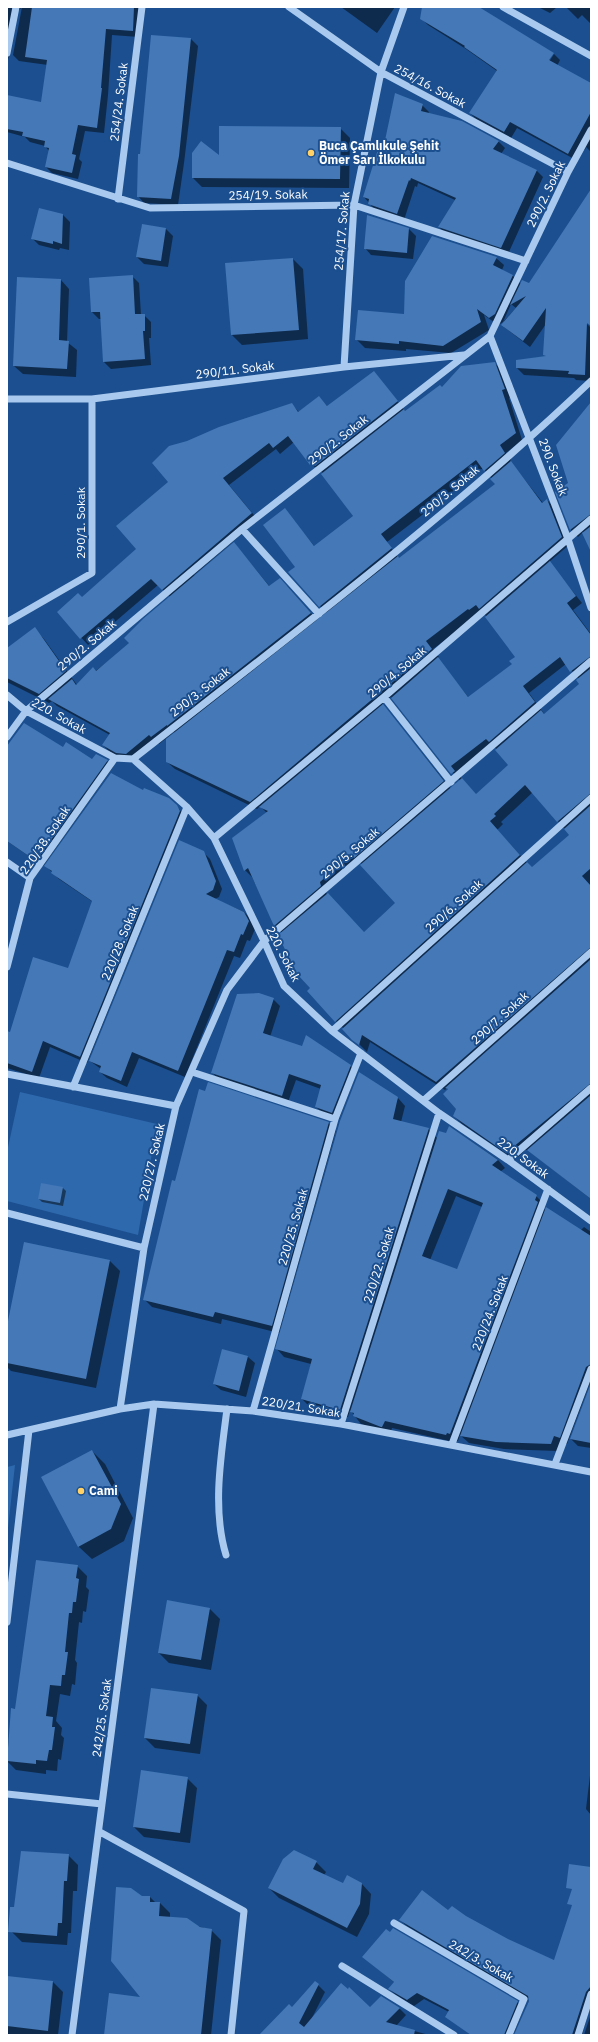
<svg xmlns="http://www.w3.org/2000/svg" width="598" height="2042" font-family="'IBM Plex Sans',sans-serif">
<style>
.green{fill:#2e69ad}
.shadow{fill:#0007;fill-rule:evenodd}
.building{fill:#4478b7;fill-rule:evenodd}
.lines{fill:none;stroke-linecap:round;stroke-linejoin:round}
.minor{stroke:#a9c9ee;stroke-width:7}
.poi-dot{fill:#ffd166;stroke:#1b4f8f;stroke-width:1.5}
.labels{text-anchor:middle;stroke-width:4;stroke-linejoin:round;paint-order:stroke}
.street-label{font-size:12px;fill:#fff;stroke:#1b4f8f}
.poi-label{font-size:12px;font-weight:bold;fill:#fff;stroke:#1b4f8f;text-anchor:start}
</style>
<rect width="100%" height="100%" fill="#1b4f8f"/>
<path class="green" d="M20 1092 157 1124 138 1235 7 1201V1152Z
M15 1465 7 1537V1467Z"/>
<path class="shadow" d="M7 7H22L17 12 8 60Z
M22 7H141L139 37 112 35 108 95 104 133 85 131 79 159 82 162 78 179 52 173 46 167 49 151 45 146 30 142 25 137 7 132V102L42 103 48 65 19 61 13 55Z
M341 7H395L377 33Z
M423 7H478L553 53 546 64 547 65 554 54 560 60 557 66 591 85V152L586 147 585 150 582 148 576 160 517 128 511 138 477 120 470 113 497 71 466 49 428 25 421 18Z
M538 7H557L550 13Z
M566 7H591V24L582 15 578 19Z
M152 36 191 39 198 46 184 163 178 205 144 203 138 196Z
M422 105 429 112 428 114 498 141 505 148 501 154 537 171 543 177 508 254 445 233 439 227 455 200 418 183 417 187 415 186 404 220 376 211 364 197 385 146Z
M340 128 350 138 349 188 202 187 193 178V153L220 157Z
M591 196V282L558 295 591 328V381L576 380 574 378 524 375 517 368 547 357 546 324 530 347 504 327V321L516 308 511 304 503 322 498 325 484 315 489 330 451 353 406 349V351L365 348 357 340 405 315 496 258 504 265 502 270 513 276 521 284 530 285Z
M63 215 70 222 69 250 60 248 59 250 39 245 32 238Z
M142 225 166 229 173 236 168 267 144 264 137 257Z
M409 229 416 236 413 259 371 255 365 248Z
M293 259 303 269 308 339 242 345 232 335Z
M132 276 139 283 141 315H144L151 322V338H149L151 365 111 369 104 362 101 319H99L92 312Z
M61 280 69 289 67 342 77 350 76 377 23 374 14 366Z
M494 363 502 370 511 396 509 398 522 440 506 453 511 460 510 461 543 503 547 500 554 507 569 545 549 562 582 603 573 610 591 634V666L589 668 591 670V1199L528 1150H525L515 1160 462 1124 454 1116 457 1108 447 1088 445 1090 370 1042 367 1052 336 1021 312 988 282 933 275 925 252 877 245 870 233 838 267 813 260 806 257 809 175 769 167 762 175 734 174 732 159 744 157 742 124 760 110 752 103 745 110 735 57 706 52 701 49 703 7 682V649L35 629 44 639 77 685 131 644 170 597 158 585 88 645 58 612 82 599 138 549 292 405 299 412 319 397 328 407 374 372 406 412 442 388ZM294 442 311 464 323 473 354 517 315 547 285 510 296 567 320 606 327 613 318 621 287 586 270 587 234 543 195 576 194 575 258 520 229 485 276 449 280 454ZM483 468 496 484 399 559 387 542ZM483 612 516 657 513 664 469 698 437 658 439 657 433 649ZM566 664 579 679 580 684 545 715 529 693ZM391 697 460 781 451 789 382 704ZM493 745 509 765 476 795 457 773ZM533 792 570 835 532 868 497 830 503 824 501 822ZM358 860 396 903 364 933 326 893 327 889Z
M591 404V550L583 532 578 537 571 530 557 493 569 483Z
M7 747 63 749 92 760 107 761 113 767 43 866 7 841Z
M143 792 176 805 186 818 87 1063 50 1047 39 1078 7 1068V1032L11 1034 68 970 93 902 59 879 46 866Z
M203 852 210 859 222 889 219 897 215 899 244 912 251 919 255 929 250 941 247 940 240 958 234 956 185 1077 139 1058 127 1087 107 1078 100 1072 101 1069 90 1061Z
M273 999 280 1006 270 1037 350 1066 357 1072 339 1119 323 1113 316 1107 321 1089 296 1080 288 1102 219 1079 212 1073Z
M398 1098 405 1106 401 1122 428 1129 437 1138 447 1134 450 1127 498 1160 505 1168 500 1172 536 1196 544 1204 543 1208 546 1211 580 1231 584 1227 591 1232V1380L567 1444 561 1443 558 1451 504 1449 469 1443 460 1435 458 1441 454 1440V1442L392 1428 390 1434 361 1424 350 1410 348 1417 310 1407 302 1399 311 1364 284 1357 277 1349ZM456 1196 482 1207 457 1270 430 1260Z
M328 1123 336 1130 279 1333 222 1319 221 1324 152 1307 144 1299 175 1182Z
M63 1188 66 1191 63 1206 42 1202 39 1199Z
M25 1244 110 1261 120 1271 96 1388 11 1371 7 1367V1332Z
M223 1350 248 1357 255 1363 246 1397 221 1390 214 1384Z
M591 1386V1448L578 1446 571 1439Z
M92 1451 105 1464 133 1518 124 1541 92 1559 79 1547 42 1478Z
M77 1566 87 1576 86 1587 89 1590 86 1612 83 1611 82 1623 79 1622 75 1660 77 1663 75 1685 72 1684 70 1696 60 1694 56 1721 62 1728 61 1735 64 1738 61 1760 58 1759 57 1771 46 1770V1774L16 1770 7 1761 12 1709 16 1710Z
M210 1609 220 1619 211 1670 169 1663 159 1653Z
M197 1695 207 1705 200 1754 155 1748 145 1738Z
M591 1767V1815L586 1809Z
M187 1778 197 1788 190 1843 144 1837 134 1827Z
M68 1855 78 1865 77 1891H73L71 1933H68L67 1945 22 1942 12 1932Z
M316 1862 326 1872 324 1875 344 1885 361 1883 371 1894 369 1914 357 1937 279 1898 269 1888Z
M141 1897H150L156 1903H160L170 1913V1918L211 1930 221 1940 211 2035H105L143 1998Z
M449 1911 465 1917 507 1940 555 1961 591 1928V2004L582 2035H515L530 1999 407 1926 400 1920Z
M366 1959 517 2002 524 2008 513 2035H479L449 2012 424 1999 414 2006 396 1995 389 1989 395 1983Z
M7 1977 53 1982 63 1992 58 2035H7Z
M318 1985 325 1992 312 2018 370 2008H399L406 2015 396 2026 429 2035H272L292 2008Z
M591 2014V2035H584Z"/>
<path class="building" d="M32 7H134L133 31 106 29 101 88H102L97 128 78 125 72 154 76 155 72 173 45 167 49 148 44 147 45 141 22 136 23 132 7 129V95L41 102 47 60 25 57Z
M422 7H479L554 53 549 60 591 83V112L568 154 510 122 504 132 469 113 497 70 464 47 465 46 420 19Z
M151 35 191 38 179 156 171 199 137 197 138 154H140Z
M395 93 423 104 421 111 462 121 499 141 493 149 537 170 501 248 438 227 456 198 411 178 410 181 409 180 397 214 368 204 369 199 363 197 380 143 384 145Z
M219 126 341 127 340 179 192 178V153L201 141 219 155Z
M591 189V326L587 323 585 375 568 374 569 371 516 368V360L546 356 543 355 546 308 523 341 501 325 526 296 510 305 522 280 529 283Z
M39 208 63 214 62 244 53 241V244L31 239Z
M367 215 409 228 407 253 364 249Z
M142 224 166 228 161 261 136 257Z
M432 236 497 257 493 265 513 275 495 314 489 318 477 309 481 322 443 346 399 341V344L355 340 358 310 404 314 405 281Z
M293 258 299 330 231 335 225 263Z
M133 275 135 314H145V331H143L145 359 103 362 100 312H91L89 278Z
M17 277 61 279 59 340 69 341 67 369 13 366Z
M495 362 505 389 502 390 516 433 500 445 505 453 484 471 476 460 381 534 392 548 319 607 288 572 295 567 263 525 285 508 314 546 353 516 321 474 404 409 405 411 440 385 442 387 461 366Z
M374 371 398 401 315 466 312 463 310 465 288 436 273 448 269 443 223 478 252 513 162 590 151 579 80 639 57 612 78 593 82 597 136 549 116 526 168 482 152 463 169 446 187 441 219 427 292 403 298 412 319 396 327 406Z
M591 402V514L570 530 555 492 568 483 556 445Z
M511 461 542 503 547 499 562 537 479 609 476 605 469 610 468 609 426 641 432 649 250 802 166 762V739L398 556 399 558 495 484 490 479Z
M591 526V552L582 533Z
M234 542 269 586 280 578 311 613 167 726V725L151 737 149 735 126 754 116 753 102 745 110 733 48 699 72 679 76 685 93 667 96 671 129 643 124 638 144 618Z
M550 561 576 596 567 603 591 635V656L570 672 560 657 523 686 535 702 489 742 486 739 451 766 455 771 451 774 391 698 438 657 468 697 512 664 509 661 515 657 485 617Z
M35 627 66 671 39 694 7 678V648Z
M591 668V793L557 822 525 785 494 814 496 816 490 821 520 855 335 1022 307 991 310 988 297 974 278 935 328 893 364 932 395 903 360 865 462 778 476 794 508 765 495 750 541 710 544 714 579 684 576 680Z
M383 704 444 781 354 858 351 854 320 882 321 886 274 926 248 868 244 871 232 838 268 811 259 807Z
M24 723 63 747 66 742 92 759 96 754 108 760 36 861 7 841V746Z
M111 773 143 790 144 788 169 798 177 805 180 811 80 1057 43 1041 32 1072 7 1063V1031L10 1032 33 957 68 968 92 901 51 873 52 871 44 866Z
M591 805V868L582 876 591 886V947L436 1082 362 1035 359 1045 352 1040 342 1029 527 862 532 867 569 835 564 829Z
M179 840 204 851 216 881 213 890 206 894 244 912 249 921 243 935 241 934 234 952 227 950 178 1071 132 1052 121 1081 99 1072 101 1066 89 1061Z
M591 959V1083L506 1153 453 1116 456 1109 443 1094 448 1089 445 1088Z
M259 993 274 998 263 1033 302 1046 306 1035 351 1065 332 1113 315 1107 321 1085 289 1074 282 1096 211 1073 237 994Z
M359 1072 398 1097 393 1119 429 1128 340 1410 301 1399 312 1359 275 1349 340 1121Z
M208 1082 329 1122 272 1326 215 1312 213 1317 143 1300 172 1180 175 1181 199 1089 205 1091Z
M591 1095V1199L527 1150Z
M449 1126 498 1160 492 1165 537 1195 535 1200 538 1202 450 1434 447 1433 446 1435 385 1421 382 1427H381L353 1416 354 1413 350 1412 439 1131 446 1133ZM448 1189 483 1203 457 1269 422 1256Z
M41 1183 63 1187 60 1203 38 1199Z
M546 1207 591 1236V1364L586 1367 560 1438 554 1436 551 1444 496 1442 460 1436Z
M24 1242 110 1260 86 1379 7 1363V1326Z
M222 1349 248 1356 239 1391 213 1384Z
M591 1383V1443L570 1439Z
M92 1450 121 1504 111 1529 78 1547 41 1477Z
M36 1560 78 1565 76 1578 79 1579 76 1602H73L72 1613H69L65 1652H68L65 1675H62L61 1686 50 1685 46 1716 53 1717 52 1727H55L52 1750H49L47 1761 36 1760V1764L7 1761 11 1708 15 1709Z
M167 1600 210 1608 201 1660 158 1653Z
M151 1688 198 1694 190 1744 144 1738Z
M141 1770 188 1777 180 1833 133 1827Z
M294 1850 317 1861 313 1869 343 1883 347 1875 362 1883 360 1904 347 1928 268 1888 283 1859Z
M21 1851 69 1854 67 1881H64L62 1923H58L57 1936 8 1932 10 1907H14Z
M569 1864 591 1867V1986L586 1992 572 2035H514L529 2001 528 1996 399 1920 422 1890 448 1910 452 1906 466 1916 508 1939 554 1960 572 1905 567 1904 572 1889 566 1888Z
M116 1887 131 1888 142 1896H150V1902H160L159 1916 187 1918 200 1927 212 1929 201 2035H104L109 1993 140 1997 111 1961Z
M393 1928 518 2001 504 2035H471L445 2017 449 2010 417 1993 407 2000 388 1989 394 1982 362 1957 386 1929 390 1932Z
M7 1976 53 1981 48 2031 7 2026Z
M315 1981 319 1984 299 2023 304 2027 341 1983 348 1989 349 1987 370 2007 381 1996 400 2008 386 2022 415 2030 414 2035H259L289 2004 292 2007Z"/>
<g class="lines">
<path class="minor" d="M289 7 381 72 568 172
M503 7 591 56
M7 53 16 7
M7 163 150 208 354 205 526 261
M118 199 142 7
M490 336 568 539 591 608
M344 367 354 205 381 72 404 7
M7 399H92L344 367 464 355
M242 529 319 614
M7 622 92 573V399
M7 695 26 711 115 758 133 759 187 807 214 838 264 941 284 986 332 1031 439 1113 508 1160 591 1221
M384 697 451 782
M7 737 26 711 242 529 490 336 568 172 591 130
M133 759C289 637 448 517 591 381
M214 838 384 697 591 519
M7 862 30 878
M7 967 30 878 115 758
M332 1031 591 798
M192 1072 335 1119
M7 1074 176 1106
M73 1087 187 807
M424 1100 591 952
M508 1160 591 1088
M7 1213 144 1248
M120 1409 144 1248 176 1106 227 990 264 941 591 661
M253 1411 335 1119 361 1053
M341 1424 439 1113
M7 1435 120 1409 154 1404 253 1411 341 1424 591 1472
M452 1444 548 1189
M555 1464 591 1369
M226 1555C212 1509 221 1456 227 1409
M7 1622 29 1430
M7 1794 102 1804
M100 1832 244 1911 231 2035
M394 1923 524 1999 509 2035
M342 1966 454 2035
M72 2035 154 1404
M578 2035 591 1994"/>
</g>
<g class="poi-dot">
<circle cx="311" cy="153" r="4"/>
<circle cx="81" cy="1491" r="4"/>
</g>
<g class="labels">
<g class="street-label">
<text transform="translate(430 86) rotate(28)" y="4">254/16. Sokak</text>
<text transform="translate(119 102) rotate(-83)" y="4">254/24. Sokak</text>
<text transform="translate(546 194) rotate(-64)" y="4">290/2. Sokak</text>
<text transform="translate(268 195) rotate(-1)" y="4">254/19. Sokak</text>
<text transform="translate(342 231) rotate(-85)" y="4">254/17. Sokak</text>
<text transform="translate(235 370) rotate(-7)" y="4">290/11. Sokak</text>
<text transform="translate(338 440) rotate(-38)" y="4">290/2. Sokak</text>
<text transform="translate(553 467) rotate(69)" y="4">290. Sokak</text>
<text transform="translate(450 491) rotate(-40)" y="4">290/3. Sokak</text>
<text transform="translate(81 523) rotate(-90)" y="4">290/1. Sokak</text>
<text transform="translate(87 645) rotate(-40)" y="4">290/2. Sokak</text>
<text transform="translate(397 672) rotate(-40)" y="4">290/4. Sokak</text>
<text transform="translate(200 692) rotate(-38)" y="4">290/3. Sokak</text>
<text transform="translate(59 716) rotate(29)" y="4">220. Sokak</text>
<text transform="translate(45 840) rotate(-56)" y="4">220/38. Sokak</text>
<text transform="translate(350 853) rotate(-40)" y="4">290/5. Sokak</text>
<text transform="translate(454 906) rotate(-42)" y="4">290/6. Sokak</text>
<text transform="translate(120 943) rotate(-68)" y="4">220/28. Sokak</text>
<text transform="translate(283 954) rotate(63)" y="4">220. Sokak</text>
<text transform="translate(500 1018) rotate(-42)" y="4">290/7. Sokak</text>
<text transform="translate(523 1158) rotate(36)" y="4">220. Sokak</text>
<text transform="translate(152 1162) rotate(-77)" y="4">220/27. Sokak</text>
<text transform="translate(293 1227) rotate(-74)" y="4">220/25. Sokak</text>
<text transform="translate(379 1265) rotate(-73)" y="4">220/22. Sokak</text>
<text transform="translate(490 1313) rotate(-69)" y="4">220/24. Sokak</text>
<text transform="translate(301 1407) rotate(9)" y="4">220/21. Sokak</text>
<text transform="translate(102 1718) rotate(-82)" y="4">242/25. Sokak</text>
<text transform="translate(481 1961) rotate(30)" y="4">242/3. Sokak</text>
</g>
<g class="poi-label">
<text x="319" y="150">Buca Çamlıkule Şehit<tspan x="319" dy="14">Ömer Sarı İlkokulu</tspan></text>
<text x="89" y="1495">Cami</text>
</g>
</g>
<rect width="598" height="2042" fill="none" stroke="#ffffff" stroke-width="16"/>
</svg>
